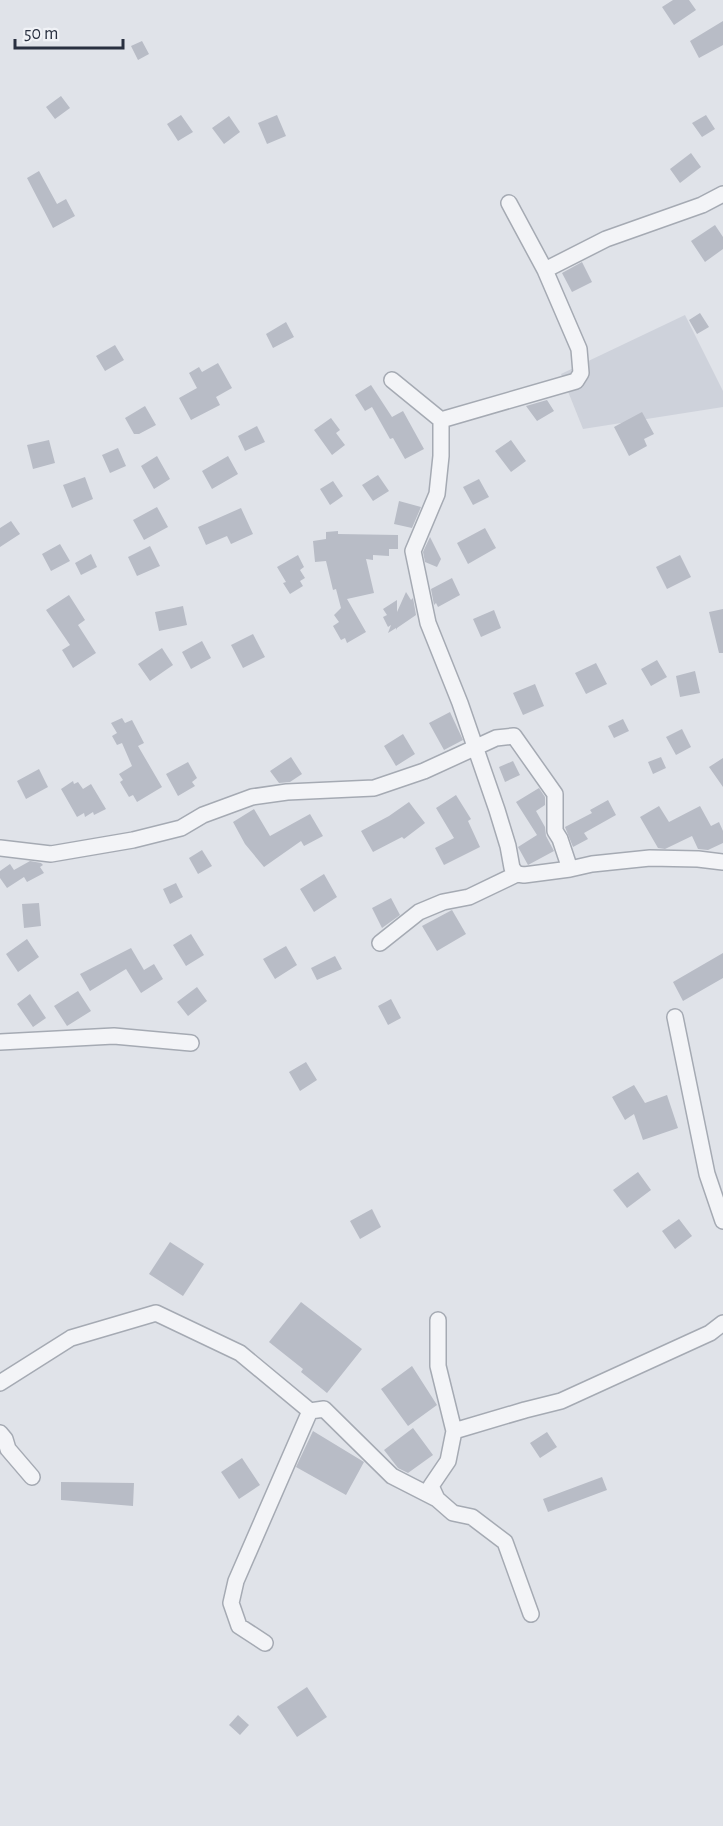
<svg xmlns="http://www.w3.org/2000/svg" width="723" height="1826" font-family="'Alegreya Sans',sans-serif">
<style>
.built{fill:#ced2db}
.building{fill:#b8bcc6}
.lines{fill:none;stroke-linecap:round;stroke-linejoin:round}
.street-casing{stroke:#a5aab3;stroke-width:18}
.street{stroke:#f3f4f7;stroke-width:15}
</style>
<rect width="100%" height="100%" fill="#e0e3e9"/>
<path class="built" d="M685 315 723 391V407L583 429 561 374Z"/>
<path class="building" d="M673 0H689L696 10 674 25 662 7Z
M723 21V45L699 58 690 41Z
M142 41 149 54 138 60 131 46Z
M61 96 70 108 55 119 46 107Z
M181 115 193 132 178 141 167 124Z
M277 115 286 136 267 144 258 123Z
M706 115 715 129 702 137 692 123Z
M229 116 240 132 224 144 212 128Z
M691 153 701 167 680 183 670 169Z
M39 171 57 204 66 199 75 216 53 228 27 178Z
M715 225 723 237V249L705 262 691 241Z
M582 262 592 282 572 292 562 273Z
M700 313 709 327 697 334 689 320Z
M286 322 294 337 273 348 266 334Z
M115 345 124 360 105 371 96 356Z
M218 363 232 388 216 397 220 405 191 420 179 398 197 388 189 373 199 367 202 372Z
M371 385 392 417 403 411 424 449 405 459 393 438 390 439 372 407 365 411 355 395Z
M547 400 554 411 537 421 526 406Z
M145 406 156 425 139 434H134L125 418Z
M642 412 654 434 644 439 647 446 629 456 614 427Z
M331 418 340 430 336 433 345 445 332 455 314 430Z
M257 426 265 442 245 451 238 436Z
M49 440 55 463 33 469 27 445Z
M511 440 526 461 511 472 495 451Z
M118 448 126 466 110 473 102 455Z
M157 456 170 479 154 489 141 466Z
M228 456 238 474 212 489 202 471Z
M378 475 389 491 373 501 362 485Z
M85 477 93 499 72 508 63 485Z
M479 479 489 497 473 505 463 487Z
M333 481 343 496 330 505 320 489Z
M399 501 421 507 412 528 394 524Z
M157 507 168 527 144 540 133 520Z
M241 508 253 534 231 544 227 536 206 545 198 527Z
M11 521 20 534 0 547V528Z
M485 528 496 548 468 564 457 543Z
M338 531V534L398 535V549H389V556L373 555V560L366 559 374 593 347 599 366 632 347 643 345 638 341 640 333 626 339 622 334 615 341 608 336 589 333 590 326 561 315 562 313 541 326 539V532Z
M430 537 441 559 437 567 425 562 423 552Z
M60 544 70 561 51 571 42 554Z
M150 546 160 566 137 576 128 557Z
M91 554 97 567 81 575 75 563Z
M298 555 304 567 300 570 305 578 300 581 303 586 290 594 283 583 286 582 277 567Z
M680 555 691 577 667 589 656 567Z
M452 578 460 595 438 607 436 603 434 605 431 589Z
M406 592 411 600 413 598 416 615 397 628V630L396 628 388 633 391 625 388 627 383 617 387 615 383 609 397 600V612Z
M69 595 85 620 78 625 96 653 73 668 62 650 70 645 46 610Z
M183 606 187 625 159 631 155 612Z
M723 609V653H719L709 612Z
M494 610 501 628 481 637 473 619Z
M253 634 265 657 243 668 231 645Z
M202 641 211 658 191 669 182 652Z
M162 648 173 665 150 681 138 664Z
M657 660 667 677 651 686 641 669Z
M596 663 607 684 586 694 575 673Z
M695 671 700 693 680 697 676 676Z
M535 684 544 706 523 715 513 693Z
M450 712 463 740 444 750 429 723Z
M122 718 125 723 132 720 144 743 138 746 162 787 137 802 133 795 129 797 120 782 123 780 119 774 132 766 122 743 117 745 112 736 117 733 111 723Z
M623 719 629 731 614 738 608 726Z
M682 729 691 747 676 755 666 737Z
M403 734 415 754 396 766 384 746Z
M291 757 302 774 290 782 279 783 270 771Z
M661 757 666 768 653 774 648 762Z
M723 758V787L709 767Z
M513 761 520 775 505 782 499 767Z
M188 762 197 778 192 782 195 786 178 796 166 774Z
M39 769 48 787 26 799 17 781Z
M73 781 74 784 78 782 83 789 91 784 106 809 94 815 93 812 85 817 84 813 77 817 61 789Z
M539 788 545 797V805L536 811 545 827 546 836 554 851 528 865 518 847 537 835 516 802Z
M456 795 471 819 468 821 480 847 444 865 435 848 454 838 436 808Z
M608 800 616 815 584 833 588 839 573 847 565 827 592 813 590 810Z
M409 802 425 823 404 839 402 837 373 852 361 831 389 816Z
M659 806 669 822 700 806 711 826 719 822 723 831V843L708 850 698 849 692 836 665 849 658 848 640 817Z
M254 809 270 836 310 814 323 836 304 846 301 841 264 867 245 844 233 822Z
M202 850 212 866 198 874 189 858Z
M30 861 41 863 43 865 40 867 44 873 27 882 24 877 7 888 0 878V871L10 864 14 870Z
M324 874 337 897 314 912 300 889Z
M176 883 183 897 170 904 163 889Z
M391 898 400 915 382 928 372 908Z
M39 903 41 926 24 928 22 904Z
M452 910 466 934 437 951 422 926Z
M191 934 204 955 186 966 173 945Z
M27 939 39 957 18 972 6 954Z
M286 946 297 965 275 979 263 959Z
M131 948 144 970 154 964 163 979 141 993 126 969 90 991 80 974Z
M723 953V978L683 1001 673 982Z
M335 956 342 969 317 980 311 968Z
M197 987 207 1001 188 1016 177 1002Z
M78 991 91 1011 67 1026 54 1006Z
M30 994 46 1018 33 1027 17 1004Z
M391 999 401 1018 388 1025 378 1006Z
M306 1062 317 1080 300 1091 289 1072Z
M634 1085 645 1103 667 1095 678 1128 643 1140 634 1114 625 1120 612 1097Z
M638 1172 651 1190 627 1208 613 1190Z
M372 1209 381 1227 360 1239 350 1221Z
M679 1219 692 1236 675 1249 662 1231Z
M170 1242 204 1264 183 1296 149 1274Z
M301 1302 362 1349 327 1393 301 1372 303 1369 269 1342Z
M412 1366 437 1405 408 1426 381 1389Z
M413 1428 433 1455 408 1473 398 1468 384 1450Z
M313 1431 364 1462 346 1495 296 1467Z
M547 1432 557 1447 540 1458 530 1443Z
M242 1458 260 1485 239 1499 221 1472Z
M602 1477 607 1490 548 1512 543 1499Z
M61 1482 134 1483 133 1506 61 1500Z
M307 1687 327 1717 297 1737 277 1707Z
M238 1715 249 1725 240 1735 229 1725Z"/>
<g class="lines">
<defs>
<path id="street" d="M545 270 606 239 702 205 723 194
M392 380 441 420
M441 420V456L437 494 413 551 428 623 460 703 497 810 508 846 512 868 517 874 524 875 570 869
M441 420 576 381 581 373 579 349 545 270 509 203
M0 848 51 854 133 840 181 828 203 815 252 797 287 792 374 788 424 771 496 738 514 736 555 794V831L560 839 570 869 592 864 650 858 698 859 723 862
M380 943 419 912 443 902 469 897 517 874
M675 1017 707 1174 723 1221
M0 1042 114 1036 191 1043
M0 1383 71 1338 156 1313 240 1353 310 1411 324 1409 392 1476 437 1499 431 1486 448 1461 454 1431 438 1366V1320
M454 1431 525 1410 561 1401 710 1333 723 1323
M0 1433 5 1439 8 1449 32 1477
M437 1499 453 1513 472 1517 505 1542 531 1614
M265 1643 239 1626 231 1603 236 1581 310 1411"/>
</defs>
<use href="#street" class="street-casing"/>
<use href="#street" class="street"/>
</g>
<path d="M15 39v9h108v-9" fill="none" stroke="#293040" stroke-width="3"/>
<text x="24" y="39" font-size="18" fill="#293040" stroke="#f0f2f6" stroke-width="4.5" paint-order="stroke">50 m</text>
</svg>
